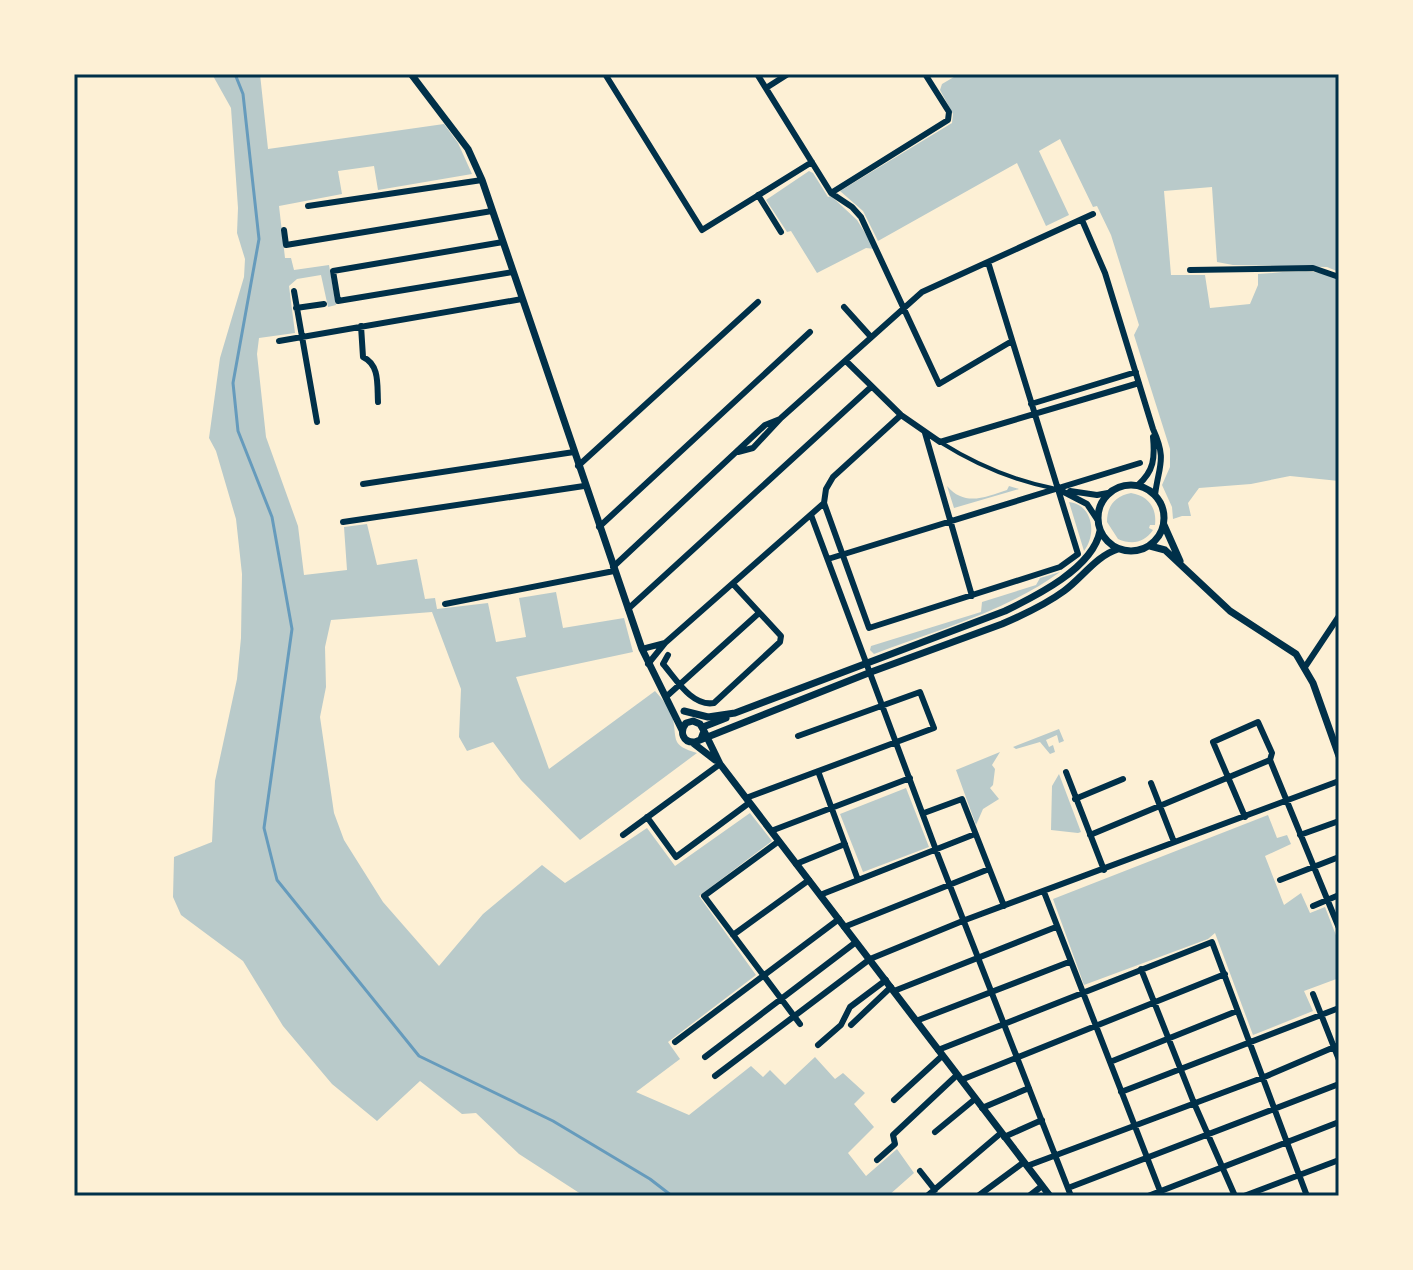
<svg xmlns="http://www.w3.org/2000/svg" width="1413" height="1270" font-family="Barlow,sans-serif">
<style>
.green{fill:#b9caca}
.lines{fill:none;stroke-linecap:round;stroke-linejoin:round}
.stream{stroke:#669bbc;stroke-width:3}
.pedestrian{stroke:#003049;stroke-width:4}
.minor{stroke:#003049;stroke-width:6}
.tertiary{stroke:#003049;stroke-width:7}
.neatline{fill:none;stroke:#003049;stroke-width:3}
</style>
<rect width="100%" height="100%" fill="#fdf0d5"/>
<path class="green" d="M212 74H260L268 149 444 124 458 143 472 174 378 190 374 166 338 171 342 194 279 206 285 258H291L294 270 329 265 336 305 328 307 321 275 297 279 289 286 295 333 259 338 257 354 266 437 298 526 304 575 347 570 344 527 367 524 377 565 417 559 425 599 435 598 437 609 488 603 496 642 526 637 519 598 556 592 563 628 624 618 633 652 516 677 549 769 655 691C662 699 671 709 673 719 677 741 671 745 697 753L580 840 521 780 493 742 467 751 459 737 461 689 432 612 331 620 325 647 326 687 320 717 334 813 344 840 383 902 439 966 483 914 542 865 565 883 647 828 675 866 750 813 772 841 699 896 756 975 668 1042 680 1059 636 1092 689 1115 751 1066 763 1077 770 1070 785 1085 815 1057 835 1079 843 1073 865 1093 854 1104 874 1127 848 1153 866 1176 897 1149 914 1173 888 1196H584L519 1154 476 1113 462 1114 420 1081 377 1121 332 1084 283 1026 243 961 181 915 173 897 174 857 212 842 215 781 237 679 241 638 242 574 236 519 216 451 209 438 220 358 244 277 245 259 237 233 238 208 231 108Z
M959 74H1339V272L1327 267 1233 265 1217 262 1212 187 1164 191 1171 275H1205L1210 308 1250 304 1258 285V274C1283 273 1316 266 1339 280V481L1290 476 1251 484 1199 488 1188 503 1191 516H1182L1173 519 1172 507 1162 485 1170 467V449L1134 335 1139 325 1111 235 1097 206 1093 207 1060 139 1039 151 1069 215 1046 226 1017 163 878 241 863 211 840 191 952 123 953 114 940 90 942 84Z
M809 171 813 173 828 197 831 196 857 220 875 249 866 248 817 273 791 231 787 232 766 200Z
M947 486C965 507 985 497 1007 490L1009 486 1019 489 954 508Z
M1131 493C1148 496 1157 507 1155 525H1150L1149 528 1153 530C1144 543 1132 545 1118 539L1107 522C1107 506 1115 496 1131 493Z
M1069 502C1093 505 1097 534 1084 551Z
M1060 572C1005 612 937 630 874 654L870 650 871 646 981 612 982 602 1036 585 1040 578Z
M1059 729 1064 741 1059 743 1057 735 1046 740 1049 747 1053 745 1055 752 1050 754 1040 742 1016 749 1013 747Z
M1000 752 992 765 995 769 993 785 990 788 999 799 983 809 976 825 956 770Z
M1059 774 1081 832 1078 833 1051 830 1052 786Z
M906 788 929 847 863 872 840 814Z
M1268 815 1277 838 1287 835 1291 844 1265 856 1284 905 1301 893 1310 913 1325 907 1339 943V978L1304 991 1313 1011 1253 1035 1215 933 1208 939 1084 985 1053 899Z"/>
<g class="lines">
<path class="stream" d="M235 74 243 94 259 239 233 383 238 431 272 517 292 629 264 828 277 880 419 1056 553 1121 650 1179 672 1196"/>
<path class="pedestrian" d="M940 442C975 464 1012 480 1052 488"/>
<path class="minor" d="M605 74 702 230 812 162
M757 74 831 193 852 207 861 217 939 384 1012 341
M766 88 788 74
M831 193 948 120 949 112 925 74
M758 195 781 232
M308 206 482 180
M1082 220 1105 273 1153 429C1167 460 1159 464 1155 495
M284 230 286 245 492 211
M503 242 333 271 338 301 513 272
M1190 270 1313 268 1339 277
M294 291 317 422
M844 307 871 337
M296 308 324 304
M361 326 363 357C380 365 377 385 378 402
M279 341 522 299
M846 361 901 415 940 442 1139 383
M1031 404 1136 372
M925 433 972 596
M738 452 753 448 781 418 922 292 1093 214
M578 466 758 302
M363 484 574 452
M1138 485C1154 471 1155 458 1153 437
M1058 489 1087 504 1097 519
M1070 491 1097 495 1108 493
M824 503 869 628 1060 567 1078 554 988 262
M811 515 936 850 1071 1196
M343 522 584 486
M599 527 810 332
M828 559 1140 463
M613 567 765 425 780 419
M445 604 614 571
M628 609 871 387
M642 649 665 643
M668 655 663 664C676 679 692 707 714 703L780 642 781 636 733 584
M648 664 665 643 824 503 826 489 833 477 901 415
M1305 667 1339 616
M667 696 759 613
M818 771 858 880
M1066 772 1104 870
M1151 783 1174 842
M746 798 934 728 920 692 798 736
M1075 799 1123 779
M924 813 962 799 1004 906
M647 817 676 857 749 803
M1245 817 1213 742 1258 722 1272 753 1270 760 1339 928
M771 831 910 778
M623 835 720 764
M1090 835 1270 760
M1300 835 1339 821
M779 841 704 896 800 1024
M796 864 845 844
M1280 880 1339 857
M1044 892 1162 1196
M820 895 975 834
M1313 906 1339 895
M844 927 989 869
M733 935 809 880
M1141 969 1194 1103 1235 1196
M894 991 1056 927
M1313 994 1339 1060
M916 1021 1069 962
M851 1025 891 987
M675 1042 839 919
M818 1045 841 1025 850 1007 886 980
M938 1050 1212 942 1307 1196
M705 1057 856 942
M1110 1062 1237 1011
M715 1076 870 959 965 920 1339 781
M961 1080 1225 974
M1121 1092 1339 1008
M894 1100 942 1056
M982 1108 1029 1088
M935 1132 975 1099
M1004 1137 1042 1120
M877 1160 895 1144 893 1135 957 1075
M1027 1166 1262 1078 1339 1045
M920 1171 935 1190
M1068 1188 1339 1084
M927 1196 1001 1133
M978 1196 1024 1162
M1029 1196 1042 1186
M1148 1196 1339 1122
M1244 1196 1339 1160"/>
<path class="tertiary" d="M411 74 468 149 482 180 642 649 682 730
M1098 518a33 33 0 1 1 66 0a33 33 0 1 1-66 0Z
M1164 525 1180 561
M1150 546 1165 550 1230 611 1296 654 1313 683 1339 756
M684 711 708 717 735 713 1005 611C1036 596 1093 568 1100 531
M703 727 726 718
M704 731 720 764 1050 1196
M701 739 704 731 700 724 693 721 686 723C679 732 683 743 695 742L871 672 1002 624C1023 615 1045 605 1064 591 1082 578 1096 556 1118 549
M693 743 715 760"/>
</g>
<rect width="1413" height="1270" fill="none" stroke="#fdf0d5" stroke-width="152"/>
<rect x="76" y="76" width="1261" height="1118" class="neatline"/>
</svg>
